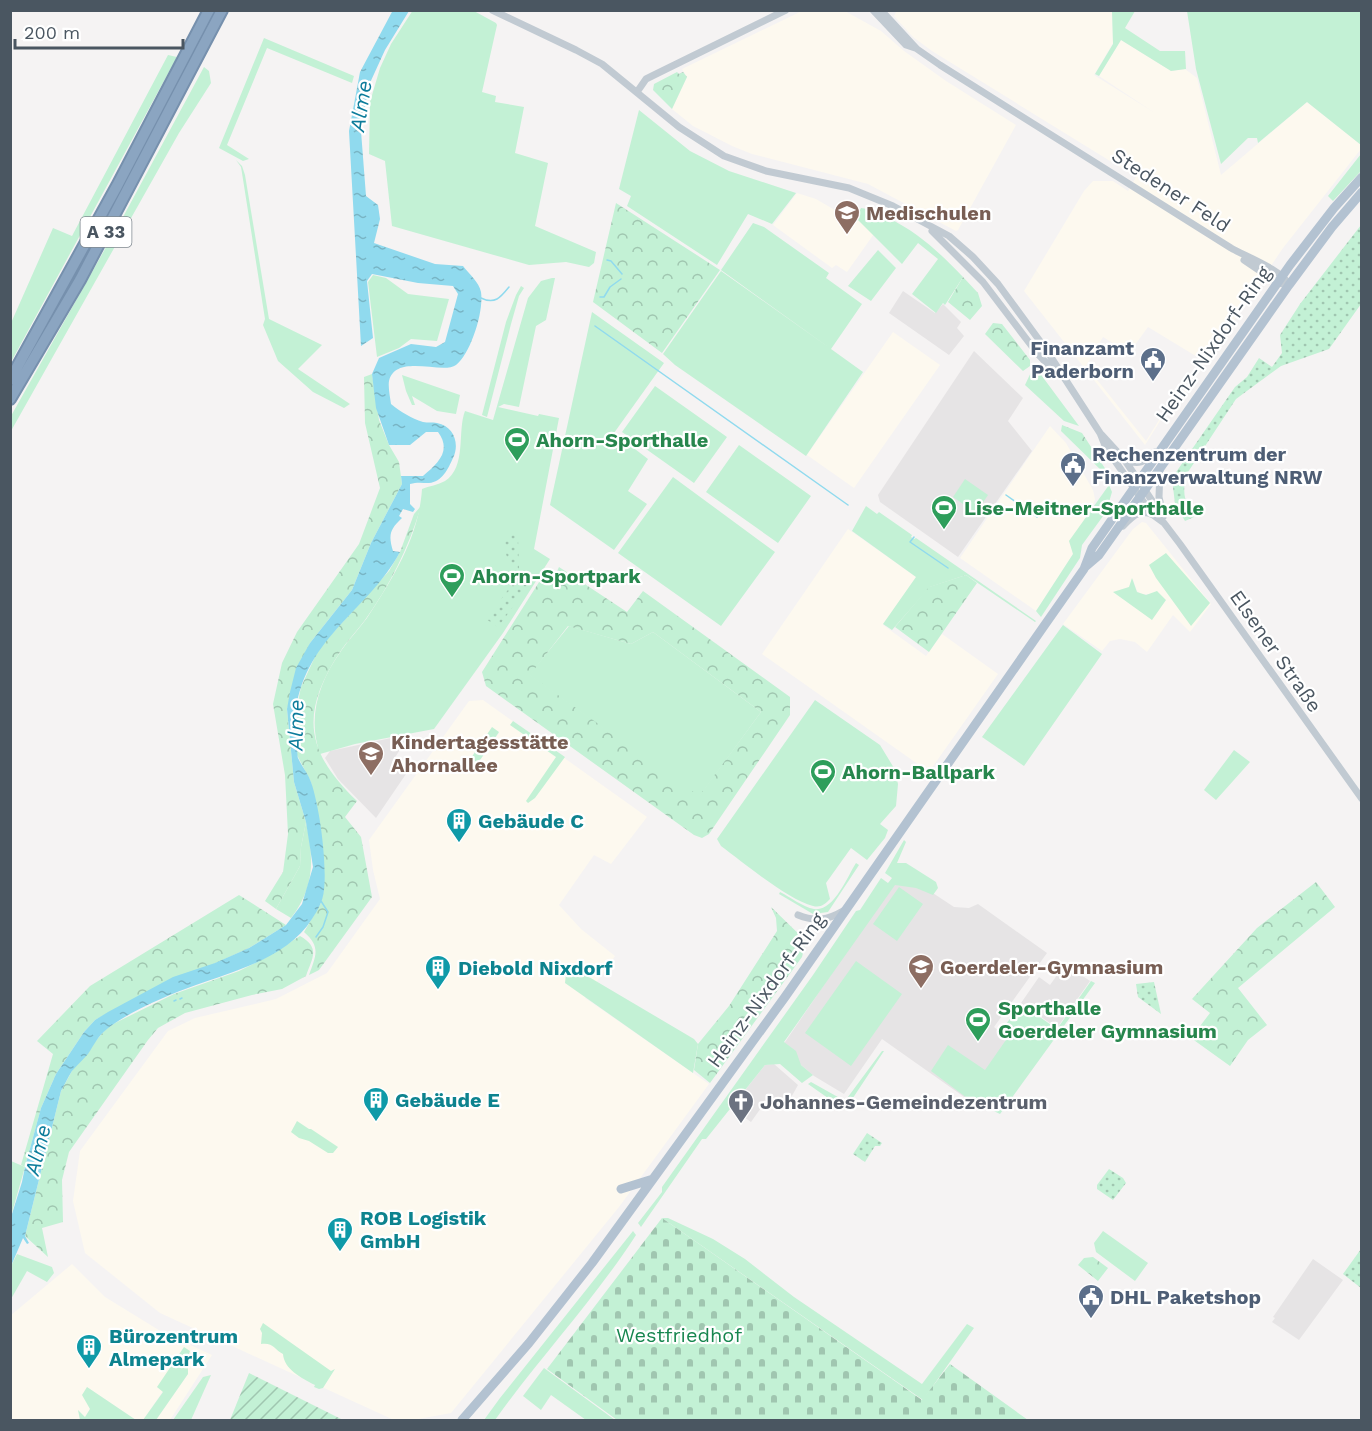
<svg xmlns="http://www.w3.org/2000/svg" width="1372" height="1431" font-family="'Work Sans',sans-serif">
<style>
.commercial{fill:#fdf9ef;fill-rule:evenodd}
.education{fill:#e6e4e5}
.grass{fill:#c3f1d5}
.forest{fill:url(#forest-crowns);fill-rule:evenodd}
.cemetery{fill:url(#cemetery-stones)}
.park{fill:url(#park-dots)}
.garden{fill:url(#garden-furrows)}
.water{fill:url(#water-ripples)}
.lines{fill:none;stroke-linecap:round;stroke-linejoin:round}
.stream{stroke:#90daee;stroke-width:1.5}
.highway-casing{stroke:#7690ad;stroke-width:14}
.minor{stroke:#c1cad2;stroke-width:7}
.major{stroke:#b3c2d1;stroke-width:9}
.highway{stroke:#8ba5c1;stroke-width:10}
.labels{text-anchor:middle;stroke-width:4.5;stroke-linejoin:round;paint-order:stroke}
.shield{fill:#fff;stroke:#808990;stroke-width:1.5}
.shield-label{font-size:18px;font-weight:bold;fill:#4a5661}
.street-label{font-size:20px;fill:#4a5661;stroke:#fff}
.education-label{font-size:20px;font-weight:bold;fill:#785e54;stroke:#fff;text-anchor:start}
.service-label{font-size:20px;font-weight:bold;fill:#4e5e75;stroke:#fff;text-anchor:start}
.leisure-label{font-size:20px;font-weight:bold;fill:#27864d;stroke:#fff;text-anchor:start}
.culture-label{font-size:20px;font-weight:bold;fill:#0d838f;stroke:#fff;text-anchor:start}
.worship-label{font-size:20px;font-weight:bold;fill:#5b616d;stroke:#fff;text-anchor:start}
.park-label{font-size:20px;fill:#17864f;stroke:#fff}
.water-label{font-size:21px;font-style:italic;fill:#0c7c9b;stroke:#fff}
</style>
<defs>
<pattern id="forest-crowns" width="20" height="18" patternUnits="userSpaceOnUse" patternTransform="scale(1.5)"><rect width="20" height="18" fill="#c3f1d5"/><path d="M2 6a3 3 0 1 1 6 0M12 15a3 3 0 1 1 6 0" fill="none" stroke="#a0c6b0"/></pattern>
<pattern id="cemetery-stones" width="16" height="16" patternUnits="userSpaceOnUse" patternTransform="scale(1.5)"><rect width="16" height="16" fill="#c3f1d5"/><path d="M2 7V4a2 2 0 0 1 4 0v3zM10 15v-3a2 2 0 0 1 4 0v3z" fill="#a0c6b0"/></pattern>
<pattern id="park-dots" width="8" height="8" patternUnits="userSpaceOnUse" patternTransform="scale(1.5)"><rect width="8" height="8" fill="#c3f1d5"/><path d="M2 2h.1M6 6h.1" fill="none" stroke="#a0c6b0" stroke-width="1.8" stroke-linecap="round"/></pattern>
<pattern id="garden-furrows" width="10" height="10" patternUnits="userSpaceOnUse" patternTransform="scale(1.5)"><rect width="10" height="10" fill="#c3f1d5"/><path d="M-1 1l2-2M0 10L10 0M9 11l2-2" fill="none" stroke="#a0c6b0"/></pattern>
<pattern id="water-ripples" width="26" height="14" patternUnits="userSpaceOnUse" patternTransform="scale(1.5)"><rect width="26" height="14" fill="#90daee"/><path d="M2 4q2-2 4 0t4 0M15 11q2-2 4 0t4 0" fill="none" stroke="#78b4c4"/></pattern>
</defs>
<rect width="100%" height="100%" fill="#f5f3f3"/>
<path class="commercial" d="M843 10 881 31 904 51 946 81 1016 125 958 230 956 231 868 184 752 154 732 146 693 126 672 109 687 77 682 69 802 11Z
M897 10 1112 11 1113 43 1094 75 1155 113 1099 76 1121 40 1171 71 1185 69 1197 78 1221 175 1307 102 1361 145V149L1283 248 1175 407 1170 405 1145 445 1024 291 1084 191 1093 181H1113L1128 191 1136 177 932 51 913 37 894 16ZM1148 327 1204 361 1175 406 1169 404 1146 441 1086 366 1103 337 1129 353Z
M797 193 816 199 833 209 853 207 881 224 847 272 836 265 832 268 773 225Z
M893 332 940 365 854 488 807 455Z
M1050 426 1066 443 1093 490 1095 499 1092 509 1070 541 1073 554 1036 611 960 558Z
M1142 522 1146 523 1211 604 1190 632 1173 615 1147 652 1135 642 1120 639 1110 641 1102 651 1063 624 1133 529ZM1133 579 1137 591 1141 594H1151L1152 620 1117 591 1130 587Z
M848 529 916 577 883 625 926 656 942 634 998 674 929 772 762 654Z
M483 700 647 817 611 864 594 855 559 905 581 929 615 956 585 998 709 1084 619 1207 451 1413 413 1420H394L160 1313 85 1253 73 1201 80 1151 168 1031 195 1018 276 999 327 973 380 899 373 870 369 840 469 701ZM492 728 499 733 474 769 467 763Z
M72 1264 105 1297 162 1332 212 1355 170 1420H156L188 1374V1357L157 1387 163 1391 143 1420H136L87 1387V1402L90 1409 85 1418 79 1411 80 1420H11L10 1316Z"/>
<path class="education" d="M903 291 935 313 943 304 961 322 957 328 964 336 949 355 889 313Z
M974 351 1023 398 1008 421 1032 451 958 557 880 502 878 495Z
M410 734 392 762 393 765 406 774 376 818 338 779 325 758 330 751Z
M901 872 954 907 969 908 978 904 1047 953 994 1027 1009 1039 967 1099 882 1039 844 1094 814 1076 781 1048Z
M1065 964 1090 981 1057 1028 1021 1003 1039 977 1050 985Z
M774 1064 798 1085 788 1103 779 1097 772 1107 766 1101 751 1122 731 1108 765 1065Z
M1313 1259 1343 1280 1299 1340 1272 1322 1275 1318 1273 1317Z"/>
<path class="grass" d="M413 10 474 11 496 23 497 25 482 92 496 96 495 102 524 107 515 153 548 163 535 226 596 252 594 263 589 267 566 262 529 265 392 226 385 161 369 154 370 102 380 68 391 44Z
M1112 11H1135L1125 28 1160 51H1185L1186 69 1171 71 1121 40 1099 76 1095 74 1113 44Z
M1187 11H1361V145L1307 102 1258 143 1257 138H1248L1221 164 1196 69Z
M264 38 354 76 352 83 267 48 227 145 249 159 243 161 219 148Z
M168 55 177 57 11 362V323L53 228 72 236Z
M204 67 209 71 211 83 179 133 11 431V416L123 217Z
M639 110 690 151 729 171 796 193 772 224 748 214 717 265 627 206 631 196 619 189Z
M1361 154V171L1333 201 1328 196Z
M236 160 242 166 245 175 269 319 322 345 298 369 350 404 344 408 313 392 278 361 263 325 265 319 242 173 241 167Z
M861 208C870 209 880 213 888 218 918 232 940 253 963 277L945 305 943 303 936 313 912 294 938 259 918 243 902 264 856 218Z
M753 223 764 227 829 273 826 278 862 304 831 349 863 372 806 456 675 365 663 354 721 271 831 349 721 270Z
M878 250 896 268 871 301 848 286Z
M373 275 386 278 408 294 449 299 437 341 411 339 399 348 377 357 368 282Z
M552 278H555L546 320 536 326 519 407 504 404 498 407 538 416 539 414 559 418 534 549 550 559 503 633 434 729 355 744 320 754C307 717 319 682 341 651 349 639 359 629 367 618 393 578 419 537 422 489 429 486 438 485 445 481 467 467 457 431 465 411L493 420 528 298 541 281Z
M521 286 524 288 519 296 511 324 487 417 482 415 506 322 516 295Z
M592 312 664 363 614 433 648 459 628 491 647 504 614 550 550 505Z
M1033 368H1036L1079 426 1064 421 1025 385Z
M402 375 460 395 456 414 437 411 412 396 415 405H412L406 391Z
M655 386 727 437 694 483 622 432Z
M739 445 811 496 778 543 706 492Z
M673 477 775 552 721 626 618 553Z
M965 479 988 495 976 513 953 497Z
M1109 485 1112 492 1106 512 1082 545 1080 558 1041 617 1036 611 1073 554 1069 541Z
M866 506 877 514 879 512 912 535 911 537 914 539 916 538 1036 621 1035 622 966 575 930 587 892 630 883 624 916 577 852 531Z
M1166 553 1210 603 1191 626 1156 578 1149 565Z
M1132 578 1137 592 1146 595 1157 591 1166 600 1152 620 1113 592 1129 587Z
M1063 625 1102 654 1024 766 982 737Z
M569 626 631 644 653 632 761 712 699 797 529 675Z
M815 700 880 745 894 768 898 784 896 806 880 824 888 830 885 838 867 860 851 848 826 883 830 899C825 904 821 908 813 906 787 899 744 863 721 846L717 839Z
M513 721 565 757 535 798 528 803 526 801 556 757 510 725Z
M492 727 499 732 474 769 467 764Z
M1234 750 1250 762 1216 800 1204 790Z
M306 822C314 859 315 887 291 918L276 909 300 866 301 847Z
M904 840 906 842 897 863H906L936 882 938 888 933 895 916 888 895 885 784 1042 796 1051 801 1065 813 1075 802 1083 780 1064 765 1065 706 1139H702L641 1227 638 1223 662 1192V1187L813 975 856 911 860 910 881 878 888 883 892 878 885 873Z
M856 863 859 865 828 912 813 914 779 894 780 892C790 897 803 907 814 909 834 912 847 877 856 863Z
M899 887 923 904 897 941 873 924Z
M856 961 902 994 851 1066 805 1033Z
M567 964 694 1039 698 1044 693 1073 565 983Z
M1091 981 1095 983 1000 1114 967 1098 931 1071 948 1045 985 1070 1008 1037 1003 1028 1021 1004 1057 1029Z
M882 1051H884L845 1110 808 1084 811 1082 845 1101Z
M297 1121 309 1129H311L338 1147 333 1153H328L309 1141 299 1138 291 1132Z
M11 1161 25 1167 11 1216Z
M662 1218H668L713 1239 745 1259 794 1297 922 1384 967 1324 974 1328 923 1400Z
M633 1231 636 1235C594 1300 540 1357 495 1420H484L500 1398Z
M1103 1231 1148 1263 1135 1281 1096 1252 1094 1243Z
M17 1254 52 1267 54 1273 47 1282 27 1271 11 1299V1266Z
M263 1323 331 1371 335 1369 323 1388 319 1389 314 1387 315 1385C301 1378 284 1369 283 1354 275 1350 273 1342 261 1344L262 1333 260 1329Z
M184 1347 190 1351 188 1357V1374L156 1420H143L163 1392 157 1387Z
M544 1368 615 1420H586L551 1395 541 1410 523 1396Z
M211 1375 191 1420H173L203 1377Z
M87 1387 136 1420H80L78 1410 85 1417 90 1409 82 1395Z"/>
<path class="forest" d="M677 72 679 74 683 72 687 77 672 109 653 90 654 84Z
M616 203 720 270 662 353 593 302Z
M963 277 978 293 982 306 970 320 948 302Z
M993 323 1002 324 1030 360V366L1023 371 985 334Z
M372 374 379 420 389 445 399 462 402 484 371 543 352 590 310 643 287 709 294 782 306 822 301 847 300 866 276 909 265 901 283 872 288 834 285 775 273 704 282 663 297 632 359 544 380 488 365 423 364 377Z
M1062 425 1082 433 1108 473 1106 475 1061 431Z
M421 506C409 547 390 585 365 620 357 631 347 641 340 652 300 713 305 751 357 801L345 817 361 837 372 897 319 970 309 975C316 955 321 947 304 932L321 903 324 889 323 856 311 782 297 755 296 711 301 687 319 648 389 571 400 552 414 514Z
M559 567 627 612 643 591 790 697V715L709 834 702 838 694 835 486 686 482 672 541 579 551 584ZM568 626 631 644 653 632 761 712 699 796 530 675Z
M966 575 977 583 929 652 895 627 929 587Z
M1316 882 1335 907 1238 988 1267 1025 1248 1040 1230 1066 1191 1038 1210 1013 1192 999 1257 928Z
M239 895 286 925 249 948 119 1007 95 1020 84 1032 56 1074 41 1108 25 1167 21 1165 53 1054 37 1041 90 986Z
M771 907 806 941 802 957 710 1083 694 1070 698 1044 729 1006 777 931 776 918Z
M300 936C321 948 312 958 306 976L282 989 252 995 185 1013 158 1028 148 1040 69 1152 62 1180 63 1222 42 1228 48 1257 25 1236 61 1091 73 1069 88 1053 94 1043 105 1030 115 1023 174 994 239 971 265 958Z
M1093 1257 1108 1268 1098 1281 1078 1265 1084 1258Z"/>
<path class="cemetery" d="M662 1218 922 1400 950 1364 1028 1420H617L547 1369Z"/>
<path class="park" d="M1361 225V304L1329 349 1281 366 1236 399 1188 472C1181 490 1184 502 1194 517L1185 521 1175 504 1172 478 1235 387 1247 377 1259 358 1272 367 1282 353 1280 335 1300 304Z
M511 532 518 538 519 569 512 573 502 541Z
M523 570 534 578 498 627 486 619Z
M1154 982 1161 1014 1138 997 1136 984Z
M867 1133 882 1143 880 1146H875L865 1162 853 1154Z
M1109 1169 1123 1178 1126 1183 1113 1200 1097 1189V1185Z
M1361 1249V1288L1343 1274Z"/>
<path class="garden" d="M249 1373 343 1420H230Z"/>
<path class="water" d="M393 10 409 11 385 50 369 85 361 131 366 196 378 205 380 219 374 243 435 264 463 266C469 274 479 282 481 292 484 311 471 353 456 365 443 375 396 353 389 381 388 387 390 397 391 404 401 412 411 418 423 422 428 423 432 422 437 423 454 426 460 444 453 458 448 469 442 482 429 483 422 483 417 482 410 484V504L415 509 413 512 403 509 399 516 402 518C390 529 388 535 393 551L400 552C368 611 307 636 296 709 295 714 297 754 298 758 302 767 308 773 311 782 320 808 327 863 324 890 323 901 318 910 312 919 288 957 236 971 196 985 170 994 128 1012 107 1029 98 1036 94 1045 88 1054 83 1060 77 1065 72 1071 68 1077 65 1084 61 1091L25 1236 29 1243 27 1244 23 1238 11 1266V1217L22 1182 25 1167 41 1108 56 1074 84 1032 95 1020 108 1012 173 977 215 963 249 948 286 925 302 904 313 867 306 822 294 782 287 709 290 692 296 668 310 643 352 590 371 543 402 484 401 476H423C438 463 452 451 438 432H426L410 445H389L376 408 372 374 379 358 411 344 436 347 445 342 458 294 453 286 418 283 372 274 367 281 373 338 361 346 349 131 360 72Z"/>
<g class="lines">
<path class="stream" d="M607 260 611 261 622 274
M600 297H604L610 287 621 279
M481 298C495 305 501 297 509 287
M595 326 848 505
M1006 495 1037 517
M914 537 910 542 948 568
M316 937 323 927 328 912 321 901
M180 999 182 998
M174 1001 176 1000"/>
<defs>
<path id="highway" d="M10 380 117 186 209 10
M10 399 80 280 222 10"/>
</defs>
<use href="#highway" class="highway-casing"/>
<path class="minor" d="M492 10 576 50 602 64 679 127 724 156 766 171 849 188 893 206 949 236 973 257 998 284 1045 348 1100 433 1106 448 1140 497 1153 515 1164 523 1180 544 1362 799
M873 10 906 45 915 48
M881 10 917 49 940 65 1231 248C1245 256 1284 271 1289 285
M637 92 646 79 652 76 786 10
M932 231 983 282 1037 353 1055 372
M1244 260 1278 283 1289 285
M1102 435 1124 459 1163 517
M1124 459C1138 466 1145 462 1155 452
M1160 470 1159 497 1163 515
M1123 526C1132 517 1140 508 1153 515
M798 915C815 922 828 920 843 911"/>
<path class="major" d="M1085 567 1099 555 1289 285 1332 227 1362 192
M621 1189 653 1179
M462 1420 529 1343 592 1263 653 1179 785 997 1044 626 1084 569 1092 548 1290 265 1334 208 1362 177"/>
<use href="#highway" class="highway"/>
</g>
<defs>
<symbol id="university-pin" viewBox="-11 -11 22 30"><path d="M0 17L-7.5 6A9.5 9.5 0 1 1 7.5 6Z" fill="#8d6e63" stroke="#fff"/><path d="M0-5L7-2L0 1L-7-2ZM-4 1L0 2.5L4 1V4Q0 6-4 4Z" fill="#fff"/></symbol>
<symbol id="civic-pin" viewBox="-11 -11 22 30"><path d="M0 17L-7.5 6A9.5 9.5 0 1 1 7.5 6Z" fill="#5c6f8a" stroke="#fff"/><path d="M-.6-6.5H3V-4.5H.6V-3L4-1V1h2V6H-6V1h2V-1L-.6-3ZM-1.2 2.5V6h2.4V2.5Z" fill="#fff"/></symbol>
<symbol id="stadium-pin" viewBox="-11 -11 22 30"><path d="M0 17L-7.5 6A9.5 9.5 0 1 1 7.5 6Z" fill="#2e9e5b" stroke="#fff"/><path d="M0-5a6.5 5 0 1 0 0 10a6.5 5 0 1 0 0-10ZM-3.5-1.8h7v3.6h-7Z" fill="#fff"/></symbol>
<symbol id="school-pin" viewBox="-11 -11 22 30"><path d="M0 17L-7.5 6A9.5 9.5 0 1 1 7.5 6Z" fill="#8d6e63" stroke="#fff"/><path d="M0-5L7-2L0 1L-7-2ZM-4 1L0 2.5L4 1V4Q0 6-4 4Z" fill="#fff"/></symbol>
<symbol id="building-pin" viewBox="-11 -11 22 30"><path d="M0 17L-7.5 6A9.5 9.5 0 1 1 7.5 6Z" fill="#0f9aa8" stroke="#fff"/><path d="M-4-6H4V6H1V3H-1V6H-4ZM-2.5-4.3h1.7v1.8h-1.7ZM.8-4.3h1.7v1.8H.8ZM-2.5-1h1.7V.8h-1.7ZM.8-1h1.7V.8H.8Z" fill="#fff"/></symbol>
<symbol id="church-pin" viewBox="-11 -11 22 30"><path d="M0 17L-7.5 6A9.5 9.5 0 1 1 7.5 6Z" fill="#6b7280" stroke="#fff"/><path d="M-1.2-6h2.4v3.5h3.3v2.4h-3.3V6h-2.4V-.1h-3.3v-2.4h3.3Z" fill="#fff"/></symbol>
</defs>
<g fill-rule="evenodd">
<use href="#university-pin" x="832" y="198" width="30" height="40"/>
<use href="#civic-pin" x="1138" y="345" width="30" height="40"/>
<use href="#stadium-pin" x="502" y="425" width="30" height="40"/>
<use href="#civic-pin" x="1058" y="450" width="30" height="40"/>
<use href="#stadium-pin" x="929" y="493" width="30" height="40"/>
<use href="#stadium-pin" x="437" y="561" width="30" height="40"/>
<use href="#school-pin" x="356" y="739" width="30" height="40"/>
<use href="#stadium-pin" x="808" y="757" width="30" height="40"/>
<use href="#building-pin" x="444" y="806" width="30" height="40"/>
<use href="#school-pin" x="906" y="952" width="30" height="40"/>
<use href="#building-pin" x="423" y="953" width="30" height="40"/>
<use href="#stadium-pin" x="963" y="1005" width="30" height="40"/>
<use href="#building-pin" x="361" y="1085" width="30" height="40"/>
<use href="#church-pin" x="726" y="1087" width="30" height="40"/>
<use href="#building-pin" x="325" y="1215" width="30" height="40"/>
<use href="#civic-pin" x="1076" y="1282" width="30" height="40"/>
<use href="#building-pin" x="74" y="1332" width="30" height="40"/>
</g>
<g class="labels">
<rect class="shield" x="80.5" y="217" width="51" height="30" rx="4.5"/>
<g class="shield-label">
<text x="106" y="238">A 33</text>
</g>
<g class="street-label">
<text transform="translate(1171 190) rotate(33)" y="7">Stedener Feld</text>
<text transform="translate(1213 344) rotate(-55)" y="7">Heinz-Nixdorf-Ring</text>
<text transform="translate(1276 651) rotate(55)" y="7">Elsener Straße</text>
<text transform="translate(766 990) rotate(-54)" y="7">Heinz-Nixdorf-Ring</text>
</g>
<g class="education-label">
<text x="866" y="220">Medischulen</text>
<text x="391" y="749">Kindertagesstätte<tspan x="391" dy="23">Ahornallee</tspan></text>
<text x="940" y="974">Goerdeler-Gymnasium</text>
</g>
<g class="service-label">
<text x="1134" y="355" text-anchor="end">Finanzamt<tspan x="1134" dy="23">Paderborn</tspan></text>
<text x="1092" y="461">Rechenzentrum der<tspan x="1092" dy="23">Finanzverwaltung NRW</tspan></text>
<text x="1110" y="1304">DHL Paketshop</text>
</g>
<g class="leisure-label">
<text x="536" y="447">Ahorn-Sporthalle</text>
<text x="964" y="515">Lise-Meitner-Sporthalle</text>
<text x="472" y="583">Ahorn-Sportpark</text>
<text x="842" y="779">Ahorn-Ballpark</text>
<text x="998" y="1015">Sporthalle<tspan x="998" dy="23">Goerdeler Gymnasium</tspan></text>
</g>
<g class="culture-label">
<text x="478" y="828">Gebäude C</text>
<text x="458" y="975">Diebold Nixdorf</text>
<text x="395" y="1107">Gebäude E</text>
<text x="360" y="1225">ROB Logistik<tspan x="360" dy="23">GmbH</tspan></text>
<text x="109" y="1343">Bürozentrum<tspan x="109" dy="23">Almepark</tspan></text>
</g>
<g class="worship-label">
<text x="760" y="1109">Johannes-Gemeindezentrum</text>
</g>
<g class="park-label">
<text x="679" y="1342">Westfriedhof</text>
</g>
<g class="water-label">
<text transform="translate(361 106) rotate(-81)" y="7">Alme</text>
<text transform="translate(296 725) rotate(-89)" y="7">Alme</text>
<text transform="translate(38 1150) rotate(-76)" y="7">Alme</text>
</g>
</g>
<rect width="1372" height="1431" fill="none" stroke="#4a5661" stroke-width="24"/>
<path d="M15 39v9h168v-9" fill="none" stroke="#4a5661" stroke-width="3"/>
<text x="24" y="39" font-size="18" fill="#4a5661" stroke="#ffffff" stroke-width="4.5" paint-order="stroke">200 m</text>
</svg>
